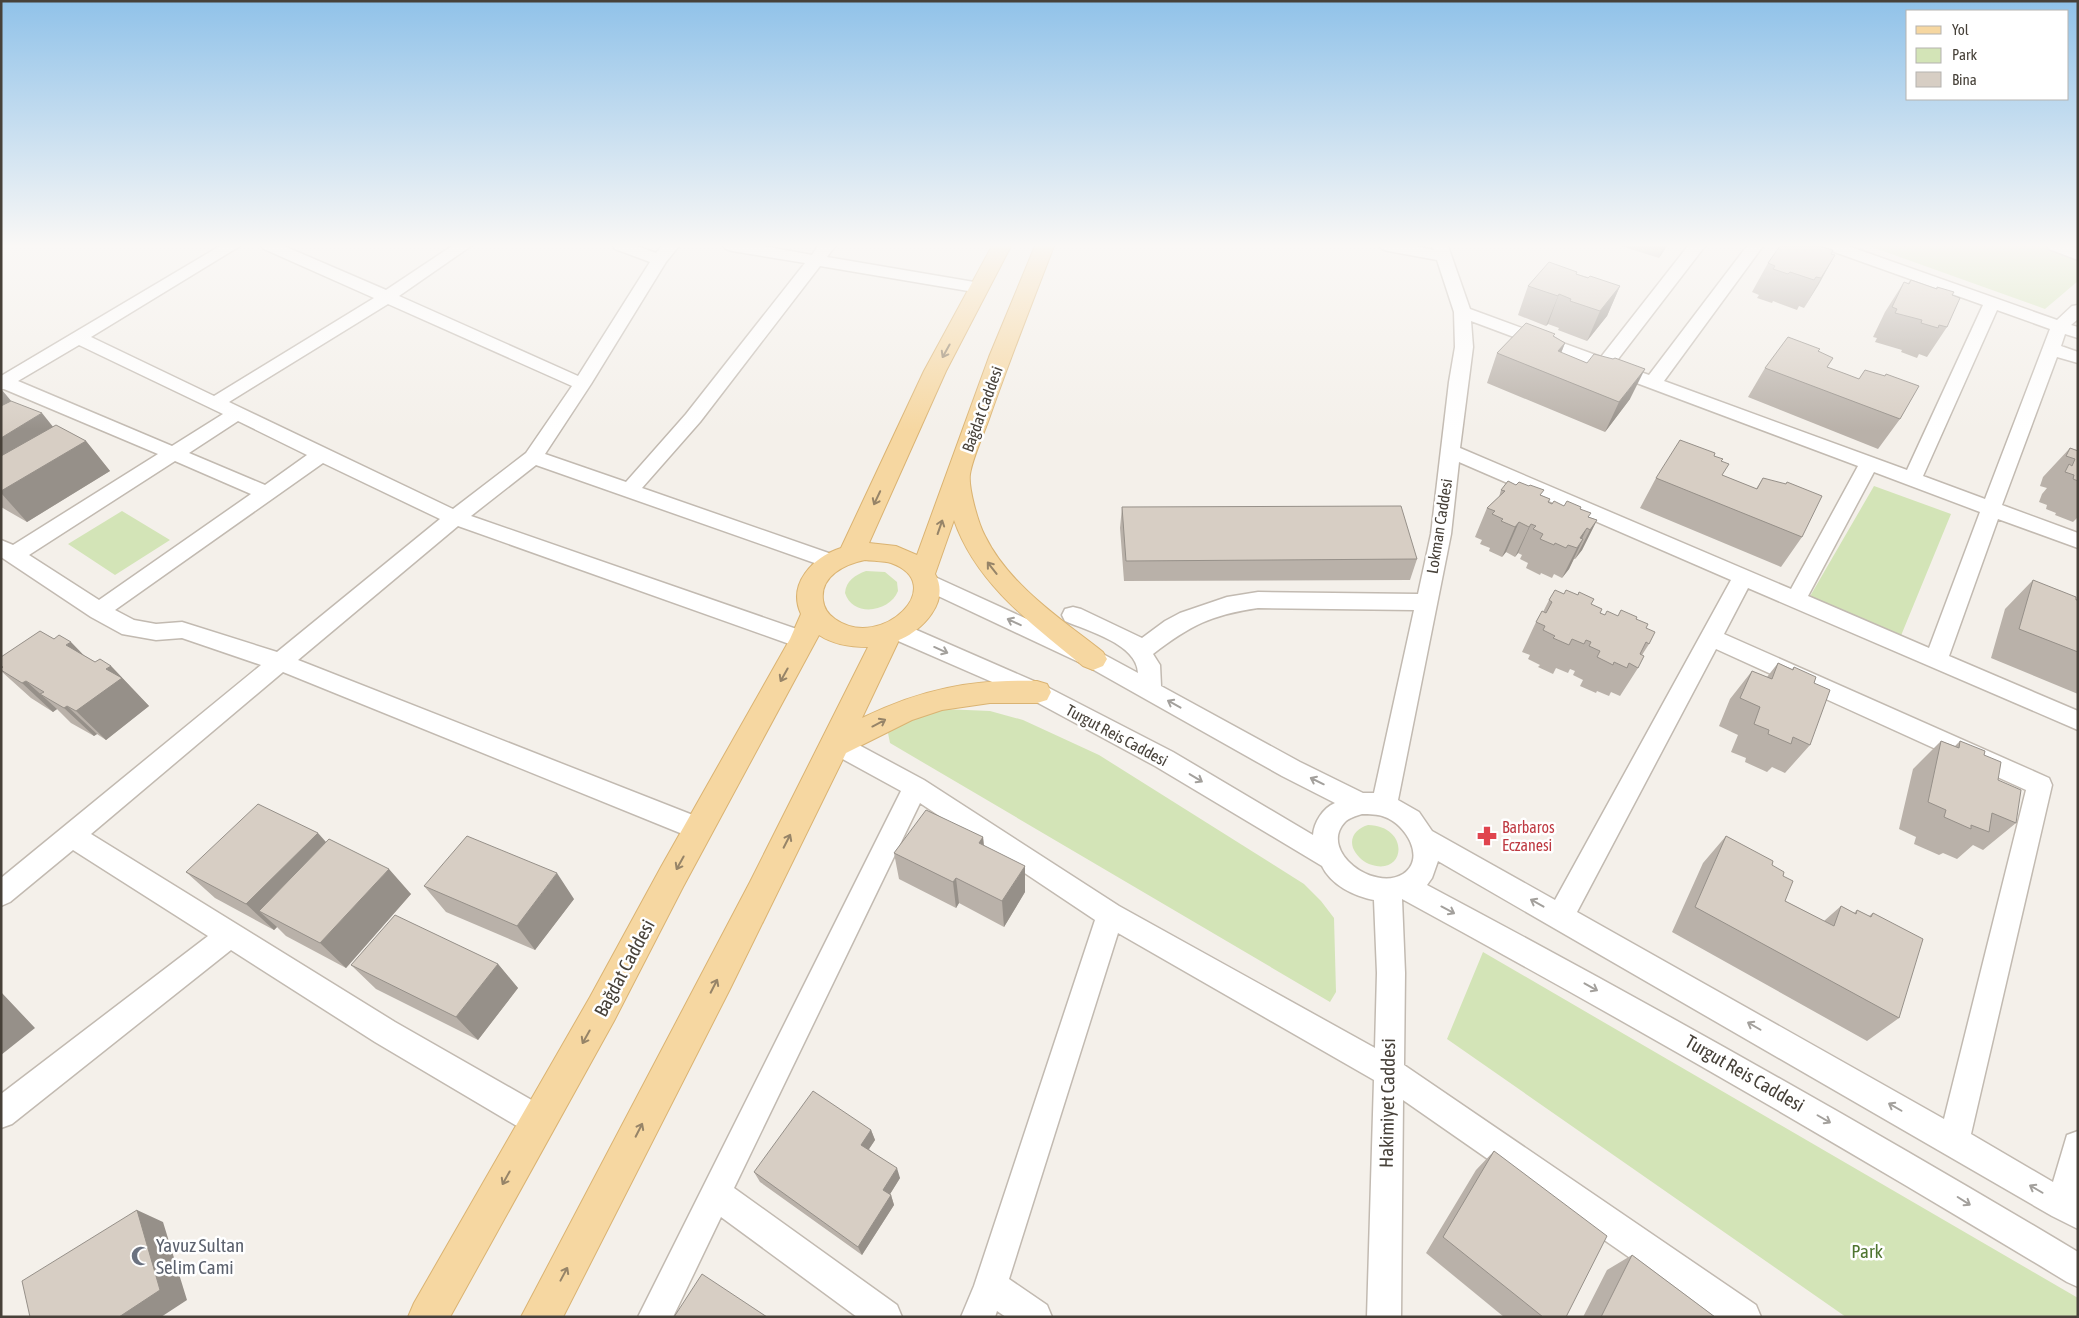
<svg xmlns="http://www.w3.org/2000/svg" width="2079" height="1318" font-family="'Asap Condensed',sans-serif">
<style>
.green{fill:#d3e4b7}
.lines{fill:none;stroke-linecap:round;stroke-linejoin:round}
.minor-casing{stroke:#c2bab1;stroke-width:3}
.major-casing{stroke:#dab372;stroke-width:2}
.minor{fill:#fff;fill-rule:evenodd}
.major{fill:#f6d7a1;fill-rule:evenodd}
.wall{fill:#b9b1a9}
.shaded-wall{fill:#969089}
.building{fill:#d7cec4;stroke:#969089}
.oneway{stroke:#968468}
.oneway2{stroke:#a3a09c}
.labels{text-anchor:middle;stroke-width:5;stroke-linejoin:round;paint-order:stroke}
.street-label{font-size:16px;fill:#474139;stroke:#fff}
.health-label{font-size:16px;fill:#be3a42;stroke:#fff;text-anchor:start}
.near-street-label{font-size:19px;fill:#474139;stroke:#fff}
.near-worship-label{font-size:19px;fill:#5b616d;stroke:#fff;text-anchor:start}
.near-park-label{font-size:19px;fill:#4f7531;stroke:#fff}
</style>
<rect width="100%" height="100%" fill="#f4f0ea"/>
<path class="green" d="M1869 246H2045L2078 260V281L2045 309Z
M1874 486 1951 514 1900 638 1809 598Z
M122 511 170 540 115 575 68 544Z
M866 571 885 572 897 582 898 591C890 612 853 618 845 593 846 581 855 575 866 571Z
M943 709 990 711 1023 720 1099 755 1304 884 1321 901 1334 918 1336 992 1330 1002 890 743 888 733 919 716Z
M1368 825C1411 826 1406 878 1369 864 1362 861 1356 855 1353 848 1349 836 1358 828 1368 825Z
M1483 952 2078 1298V1317H1846L1447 1039Z"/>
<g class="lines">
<defs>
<path id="minor" d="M220 246H240L91 337 214 396 374 298 264 249 262 246H284L386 290 452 246H471L399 296 578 376 650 262 615 249 613 246H637L656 253 662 246H679L666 262 591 384 545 454 626 482 686 414 805 263 732 251 726 249 724 246H763L812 255 818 246H835L827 257 980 283 986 285 988 288 986 291 980 293 820 266 700 422 642 488 840 557 843 562 840 567 833 569 826 567 536 465 471 516 811 634 814 640 811 646 803 648 795 646 458 526 298 660 708 821 712 829 708 837 699 840 690 837 283 672 91 834 395 1022 549 1110 553 1121 549 1132 538 1136 527 1132 375 1042 231 950 12 1124 1 1128V1094L208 936 73 850 10 902 1 906V878L261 665 182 638 156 640 122 634 91 617 1 557V540L13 545 158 454 4 389H1V376ZM388 304 572 386 526 453 453 509 229 402ZM79 345 223 414 172 446 18 381ZM238 421 307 455 265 485 189 453ZM175 461 251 494 99 600 29 555ZM323 463 440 519 277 652 182 622 156 624 134 620 115 610Z
M1380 246H1415L1434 250 1432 246H1448L1470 309 1601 357 1688 246H1705L1615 363 1649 375 1747 246H1763L1664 381 1907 470 1983 305 1826 249 1824 246H1848L2057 320 2072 306 2078 305V319L2071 325 2078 327V338L2065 334 2061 346 2078 352V363L2057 357 2002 505 2078 533V548L1998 519 1949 656 2078 711V730L1748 588 1724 634 2049 778 2052 785 1971 1134 2053 1182 2067 1135 2078 1131V1229L2052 1216 1438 861 1432 878 1427 885C1647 1002 1864 1124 2078 1252V1287L2067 1282C1848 1149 1626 1021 1402 899L1405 973 1404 1065 1756 1305 1761 1317H1715L1403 1100 1401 1317H1367L1374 1080 1118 933 1009 1279 1047 1305 1052 1317H1006L997 1311 995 1317H961L974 1286 1095 920 920 803 734 1188 897 1305 902 1317H857L721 1217 673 1317H638L901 791 828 751 824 744 828 737 836 734 844 737 924 780 1119 906 1375 1048 1377 973 1374 900C1354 896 1331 885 1322 866L1155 766 1029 698 889 637 886 631 889 625 897 623 905 625 1045 686 1173 752 1313 835C1314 822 1323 808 1335 803L1282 776 1085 665 919 587 916 582 919 577 927 574 935 577 1101 653 1138 673C1137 644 1088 631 1065 621L1062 615 1065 609 1073 607 1081 609 1142 638 1165 621 1180 613 1227 597 1258 592 1418 594 1431 534 1449 382 1455 347 1454 312 1437 260 1388 251 1382 249ZM1997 310 2050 329 1985 499 1923 476ZM1471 321 1858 466 1791 589 1460 448 1473 347ZM1459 462 1731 580 1555 900 1432 831 1419 812 1398 800 1451 534ZM1874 472 1980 512 1929 648 1808 596ZM1258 608 1414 610 1374 793H1363L1300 762 1161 686 1160 665 1153 654C1191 625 1211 615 1258 608ZM1716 649 2026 790 1944 1119 1577 912ZM1362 814C1369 814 1378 814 1385 817 1405 824 1427 858 1403 874 1374 892 1318 851 1345 822 1349 818 1356 816 1362 814Z
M2047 246H2070L2078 249V260L2049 249Z"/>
<path id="major" d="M992 246H1011L946 371 869 543 896 546 917 555 989 357 1035 246H1054C1032 303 1010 359 990 416 984 434 973 456 970 474 968 487 978 523 985 536 1009 585 1061 619 1103 652L1107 659 1103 666 1093 670 1083 666C1033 625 976 584 954 520L935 574C951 601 922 631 899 640L862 718C921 689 972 679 1037 681L1047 684 1051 692 1047 700 1037 703H990L942 710 912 720 846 753 730 989 563 1317H521L750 882 868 647C851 647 834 645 819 635L683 887 614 1021 450 1317H408L414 1303 590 997 661 867 790 639 801 614C787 584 813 557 841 548L924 371ZM865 560C873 561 884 561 891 563 950 584 882 652 835 619 828 614 824 609 823 600 820 576 845 564 865 560Z"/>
</defs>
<use href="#minor" class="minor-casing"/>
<use href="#major" class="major-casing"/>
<use href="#minor" class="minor"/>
<use href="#major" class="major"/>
</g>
<path class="wall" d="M1621 246H1667L1659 258Z
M1831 254 1835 255 1804 308 1799 306 1797 310 1773 301 1772 303 1757 298 1759 295 1752 292 1768 263Z
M1577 274 1620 286 1607 316 1587 341 1558 330 1559 328 1548 324 1546 326 1518 315 1528 286Z
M1911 280 1936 289 1937 287 1952 295 1947 327 1927 357 1919 354 1917 358 1901 352 1902 350 1875 342 1877 338 1873 337 1885 312 1904 282 1908 283Z
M1554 336 1565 343 1561 353 1587 363 1630 399 1605 432 1487 383 1497 353Z
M1819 351 1827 367 1900 419 1878 449 1748 397 1765 368Z
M1 390 11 401 53 427 86 441 110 471 27 522 1 507Z
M2070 448 2077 450H2078V518H2077L2073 522 2055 515 2056 513 2046 509 2047 505 2039 502 2042 494 2047 488 2040 486 2043 477Z
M1714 456 1722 461V475L1756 489 1763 478 1802 537 1781 567 1640 508 1656 478Z
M1501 490 1541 495 1550 499 1548 503 1552 504 1564 506 1580 509 1589 517 1597 520 1582 550 1575 559H1574L1569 569 1562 578 1554 574 1552 578 1541 573 1540 575 1526 568 1528 563 1520 559 1522 555 1518 553 1515 557 1506 552 1502 557 1489 551 1490 548 1480 544 1482 540 1475 537 1487 508 1499 497Z
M1122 507 1417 559 1410 580 1124 581 1120 528Z
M2033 580 2078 600V694L1991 658 2005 609Z
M1549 600 1591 605 1600 613 1605 615 1618 616 1636 619 1646 628 1649 644 1642 655 1638 668 1620 696 1611 692 1609 696 1597 691 1596 693 1580 686 1583 680 1573 675 1575 671 1570 669 1568 673 1556 668 1553 674 1538 667 1540 665 1528 659 1530 655 1522 652 1536 622 1543 612Z
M85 656 95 662 111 666 149 706 106 740 97 734 94 736 71 723 57 709 53 712 31 698 1 671V657Z
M1778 663 1792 669 1794 667 1814 683 1810 745 1785 773 1772 767 1767 772 1745 762 1746 758 1731 752 1738 735 1719 726 1730 699 1752 671 1767 677Z
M1941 741 1955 746 1960 741 1984 755 1998 780 2016 823 1983 850 1973 845 1957 859 1943 853 1939 855 1914 844 1916 837 1899 829 1913 769Z
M1726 836 1772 865 1783 876 1785 901 1824 921 1841 906 1854 913 1857 910 1869 916 1873 913 1899 1018 1867 1041 1672 932 1703 863Z
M983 837 984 845 1025 892 1004 927 959 903 956 908 899 879 894 853Z
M326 842 411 894 346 968 286 936 277 927 274 930 215 898 186 872Z
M424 886 574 899 535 950 446 912Z
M498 964 518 988 478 1040 376 989 351 965Z
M871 1130 875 1140 869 1149 900 1178 890 1194 891 1195 894 1205 862 1255 760 1182 754 1172Z
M1494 1151 1566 1317H1504L1426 1253 1476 1170Z
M1632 1255 1715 1317H1583L1607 1270Z"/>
<path class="shaded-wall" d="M1664 246H1667L1659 258Z
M1835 255 1819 284 1804 308 1821 278Z
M1620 286 1607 316 1587 341 1600 311Z
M1559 294 1548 324 1546 326 1558 296Z
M1565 343 1553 373 1558 351Z
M1645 369 1630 399 1605 432 1619 402Z
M2 390 27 420 1 436V391Z
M42 413 66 443 1 484V438Z
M86 441 110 471 27 522 1 493V491Z
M1597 520 1582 550 1575 559 1590 530Z
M1519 522 1506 552 1502 557 1515 527Z
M1531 524 1518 553 1515 557 1529 527Z
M1587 528 1578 547 1583 539 1569 569 1562 578 1577 548 1580 538Z
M71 642 99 671 66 645Z
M111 666 149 706 106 740 76 711 106 669Z
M26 681 57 709 53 712 22 683Z
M67 706 97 734 94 736 64 708Z
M318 833 342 860 259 911 277 927 274 930 246 904Z
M983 837 985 864 979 843Z
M1025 866V892L1004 927 1002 901Z
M389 869 411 894 346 968 320 943Z
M557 873 574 899 535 950 517 926Z
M956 878 959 903 956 908 953 882Z
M498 964 518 988 478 1040 456 1017Z
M1 992 35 1028 1 1055Z
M871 1130 875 1140 865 1155 861 1145Z
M897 1168 900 1178 887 1199 883 1190Z
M891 1195 894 1205 862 1255 858 1247Z
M137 1210 163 1222 187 1300 161 1317H119Z"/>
<path class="building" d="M1780 246H1819L1833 250 1831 254 1835 255 1821 278 1816 277 1814 280 1790 272 1788 274 1773 269 1775 266 1768 263Z
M1549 262 1577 272 1576 274 1588 278 1590 276 1620 286 1600 311 1570 301 1571 299 1559 294 1558 296 1528 286Z
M1911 280 1937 289V287L1954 292 1952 295 1960 298 1947 327 1939 325 1938 328 1921 323 1922 320 1895 313 1897 309 1892 307 1904 282 1909 284Z
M1526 323 1555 334 1553 336 1565 343 1558 351 1587 363 1594 354 1613 359 1615 358 1645 369 1619 402 1497 353Z
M1788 337 1820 349 1818 351 1833 358 1827 367 1846 374 1859 379 1865 370 1885 376 1886 374 1919 386 1900 419 1765 368Z
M11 401 42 413 1 438V406Z
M56 425 86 441 1 491V456Z
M1680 440 1715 453 1714 456 1723 459 1721 461 1729 464 1722 475 1757 489 1763 478 1786 484 1787 482 1822 496 1802 537 1656 478Z
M2070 448 2078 451V481L2073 479 2074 475 2065 472 2069 464 2072 466 2075 459 2066 456Z
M1508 481 1516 485 1519 482 1529 486 1530 485 1544 490 1540 495 1550 499 1548 502 1552 504 1554 501 1564 506 1567 501 1581 507 1580 509 1591 513 1588 517 1597 520 1590 530 1587 528 1580 538 1583 539 1577 548 1568 545 1566 548 1555 543 1554 545 1540 539 1543 534 1533 529 1536 526 1531 524 1529 527 1519 522 1515 527 1501 521 1503 519 1492 514 1495 511 1487 508 1505 491 1501 490Z
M1401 506 1417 559 1126 561 1122 507Z
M2033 580 2076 597V600H2078V652L2019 629Z
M1555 590 1564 594 1566 590 1578 595 1579 592 1594 599 1591 604 1602 609 1600 613 1605 615 1607 611 1618 616 1621 610 1637 617 1636 619 1648 624 1646 628 1655 632 1649 644 1646 642 1640 654 1644 656 1638 668 1629 663 1627 668 1614 662 1613 665 1597 657 1600 651 1589 646 1591 642 1586 640 1584 644 1572 639 1569 645 1553 638 1555 636 1543 630 1545 626 1536 622 1542 611 1546 613 1552 602 1549 600Z
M40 631 54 639 59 635 71 642 66 645 95 662 100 659 111 666 106 669 122 678 76 711 67 706 64 708 40 694 44 692 26 681 22 683 1 670V669L3 667 1 666V657Z
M1778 663 1793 670 1794 667 1816 677 1814 683 1830 690 1810 745 1793 737 1791 744 1768 734 1769 730 1754 724 1760 707 1740 698 1752 671 1772 679Z
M1941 741 1959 748 1960 741 1985 751 1984 755 2001 762 1998 780 2021 790 2016 823 1992 813 1989 832 1971 825V829L1944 817 1946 810 1928 802Z
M258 804 318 833 246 904 186 872Z
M926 810 983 837 979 843 1025 866 1002 901 956 878 953 882 894 853Z
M467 836 557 873 517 926 424 886Z
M1726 836 1773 861 1772 865 1784 872 1783 876 1793 881 1785 901 1834 926 1841 906 1856 914 1857 910 1871 917 1873 913 1923 939 1899 1018 1695 907Z
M329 839 389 869 320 943 259 911Z
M395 915 498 964 456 1017 351 965Z
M813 1091 871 1130 861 1145 897 1168 883 1190 891 1195 858 1247 754 1172Z
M1494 1151 1607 1236 1566 1317H1543L1443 1237Z
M137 1210 160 1290 119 1317H30L22 1281Z
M1632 1255 1715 1317H1601Z
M702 1274 767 1317H674Z"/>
<defs><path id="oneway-shaft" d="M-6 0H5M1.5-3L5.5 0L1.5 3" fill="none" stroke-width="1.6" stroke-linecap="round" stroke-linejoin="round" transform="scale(1.25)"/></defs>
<g class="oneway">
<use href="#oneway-shaft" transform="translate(946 351) rotate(119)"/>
<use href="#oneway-shaft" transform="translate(877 498) rotate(115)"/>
<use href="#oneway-shaft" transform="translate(940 527) rotate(-71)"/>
<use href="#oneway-shaft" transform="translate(992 568) rotate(-128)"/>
<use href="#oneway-shaft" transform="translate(784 675) rotate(119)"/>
<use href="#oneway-shaft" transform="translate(879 723) rotate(-28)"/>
<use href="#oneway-shaft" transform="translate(787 841) rotate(-63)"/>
<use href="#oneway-shaft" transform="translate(680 863) rotate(119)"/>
<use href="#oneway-shaft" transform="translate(714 986) rotate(-63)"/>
<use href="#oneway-shaft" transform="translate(586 1037) rotate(119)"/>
<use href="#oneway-shaft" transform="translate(639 1130) rotate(-63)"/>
<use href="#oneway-shaft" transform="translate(506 1178) rotate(119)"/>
<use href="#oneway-shaft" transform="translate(564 1274) rotate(-62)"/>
</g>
<g class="oneway2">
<use href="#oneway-shaft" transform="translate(1014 622) rotate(-155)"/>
<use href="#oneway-shaft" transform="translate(941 650) rotate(24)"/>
<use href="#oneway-shaft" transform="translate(1174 704) rotate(-151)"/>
<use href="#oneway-shaft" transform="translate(1196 778) rotate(31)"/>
<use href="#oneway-shaft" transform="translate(1317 781) rotate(-154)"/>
<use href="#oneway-shaft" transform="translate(1537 903) rotate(-151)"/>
<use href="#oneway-shaft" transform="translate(1448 910) rotate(28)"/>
<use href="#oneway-shaft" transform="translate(1591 987) rotate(29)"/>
<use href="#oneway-shaft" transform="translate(1754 1026) rotate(-150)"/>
<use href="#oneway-shaft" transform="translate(1895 1107) rotate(-150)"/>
<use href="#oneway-shaft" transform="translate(1824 1119) rotate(30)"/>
<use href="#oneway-shaft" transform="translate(2036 1189) rotate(-150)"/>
<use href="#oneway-shaft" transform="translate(1964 1201) rotate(32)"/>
</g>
<linearGradient id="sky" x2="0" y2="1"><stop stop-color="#90c2e9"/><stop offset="0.57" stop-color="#faf8f6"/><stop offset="1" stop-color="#faf8f6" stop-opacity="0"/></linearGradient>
<rect width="2079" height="431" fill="url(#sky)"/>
<defs>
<symbol id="pharmacy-bare" viewBox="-9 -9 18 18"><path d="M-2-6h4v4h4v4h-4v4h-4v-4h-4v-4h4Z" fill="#e0444e" stroke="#fff" stroke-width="2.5" paint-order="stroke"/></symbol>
<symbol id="mosque-bare" viewBox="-9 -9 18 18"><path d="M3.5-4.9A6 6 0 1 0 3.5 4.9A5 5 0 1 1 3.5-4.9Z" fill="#6b7280" stroke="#fff" stroke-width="2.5" paint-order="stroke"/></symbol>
</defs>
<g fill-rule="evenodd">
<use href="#pharmacy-bare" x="1473" y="822" width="28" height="28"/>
<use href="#mosque-bare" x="127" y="1242" width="28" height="28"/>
</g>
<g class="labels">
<g class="street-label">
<text transform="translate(982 409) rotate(-70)" y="6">Bağdat Caddesi</text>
<text transform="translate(1439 526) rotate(-81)" y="6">Lokman Caddesi</text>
<text transform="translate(1117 735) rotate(28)" y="6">Turgut Reis Caddesi</text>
</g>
<g class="health-label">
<text x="1502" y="833">Barbaros<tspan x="1502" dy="18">Eczanesi</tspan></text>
</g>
<g class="near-street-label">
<text transform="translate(624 968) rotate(-62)" y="7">Bağdat Caddesi</text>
<text transform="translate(1745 1073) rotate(30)" y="7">Turgut Reis Caddesi</text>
<text transform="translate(1387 1103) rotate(-89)" y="7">Hakimiyet Caddesi</text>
</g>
<g class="near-worship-label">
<text x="156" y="1252">Yavuz Sultan<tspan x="156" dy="22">Selim Cami</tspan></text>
</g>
<g class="near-park-label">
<text x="1867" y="1258">Park</text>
</g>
</g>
<rect width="2079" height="1318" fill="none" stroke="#474139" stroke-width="5"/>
<rect x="1906" y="10" width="162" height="90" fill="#ffffff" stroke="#b5b3b0"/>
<rect x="1916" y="26" width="25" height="8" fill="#f6d7a1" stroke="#b5b3b0"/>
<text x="1952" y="35" font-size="15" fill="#474139">Yol</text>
<rect x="1916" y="48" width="25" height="15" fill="#d3e4b7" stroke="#b5b3b0"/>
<text x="1952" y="60" font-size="15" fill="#474139">Park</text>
<rect x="1916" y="72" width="25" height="15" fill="#d7cec4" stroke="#b5b3b0"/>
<text x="1952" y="85" font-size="15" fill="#474139">Bina</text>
</svg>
